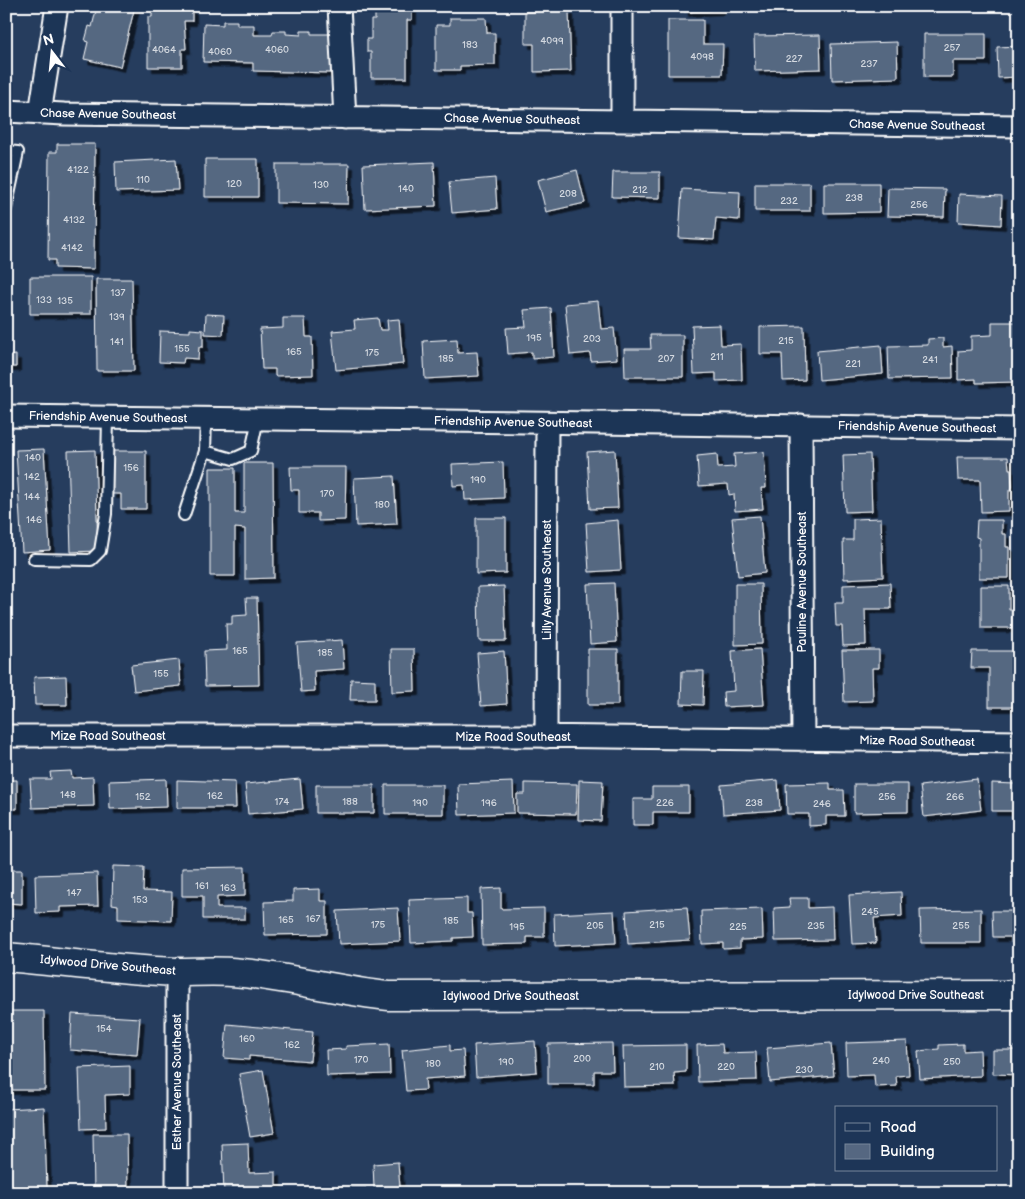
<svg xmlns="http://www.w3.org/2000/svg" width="1025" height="1199" font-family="'Balsamiq Sans',sans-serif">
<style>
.building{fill:#556781;stroke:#fff;filter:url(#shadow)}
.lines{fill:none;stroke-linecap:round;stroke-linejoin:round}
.lane-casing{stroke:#fff;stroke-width:14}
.street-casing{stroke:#fff;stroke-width:25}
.secondary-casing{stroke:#fff;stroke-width:31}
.lane{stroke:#1d3557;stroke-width:10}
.street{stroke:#1d3557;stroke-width:21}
.secondary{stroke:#1d3557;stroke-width:28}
.labels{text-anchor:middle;stroke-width:4;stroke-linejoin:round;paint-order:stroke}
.number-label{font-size:10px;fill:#d4d9e0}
.street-label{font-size:12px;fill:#fff;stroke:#1d3557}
</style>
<defs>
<filter id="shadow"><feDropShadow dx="4.5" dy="4.5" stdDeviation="0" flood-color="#0009"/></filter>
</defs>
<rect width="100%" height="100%" fill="#263d5e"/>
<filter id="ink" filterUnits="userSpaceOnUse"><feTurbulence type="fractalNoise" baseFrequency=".02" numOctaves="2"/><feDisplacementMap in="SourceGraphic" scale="10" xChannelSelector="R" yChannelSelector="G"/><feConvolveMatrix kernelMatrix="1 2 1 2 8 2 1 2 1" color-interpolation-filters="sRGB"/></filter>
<g filter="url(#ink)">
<path class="building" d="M97 6H135L120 67 84 59 88 42 85 41 89 26 92 27Z
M152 6H189V10H192V21H184L186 49H182V67H148V17H152Z
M375 6H412V20H407V78H371V52H367V39H371V20H375Z
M684 6H720V10L684 12Z
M569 11 571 71 534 72V44H525V12Z
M450 18H486L487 33H495V65L460 66V70H436V25H450Z
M668 20H703V44H723L722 75H668Z
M223 21H237V25H254V35H272L273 31H286V34L301 35V31H311V34H332L331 73 253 71V63L203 62 204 24 223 25Z
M924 34H986V61H953V77H924Z
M820 35 821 69 755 71 754 36Z
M897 42 898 78 832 80 831 44Z
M1019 46V77L998 78 997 47Z
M57 144H95L94 269 55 268V260H48L49 152H57Z
M176 159 178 190 116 192 115 162Z
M205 159H258V197H205Z
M434 162 436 206 365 209 363 165Z
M276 164H349L348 204 276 203Z
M577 170 585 203 546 212 538 180Z
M613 172H660V198L612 197Z
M495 178 497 209 452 213 449 182Z
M755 183H810V211H755Z
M824 183H879V212L824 213Z
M888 188 945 189 944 217 887 216Z
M682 189 740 192 739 220 716 218 714 240 679 238Z
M959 194 1002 196 1001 225 958 222Z
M30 277H91V314H30Z
M96 279H132L134 371H97Z
M598 301 601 329 614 328 617 359 591 361 590 353 570 355 565 304Z
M551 308 554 357 532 359V352L508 354 506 328 526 327 524 310Z
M206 314 224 315 223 335 205 334Z
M283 318H305L306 337H312L313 375 275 376V369H262L260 329 283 328Z
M378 318 380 330H388L387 320 399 319 403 364 336 370 332 331 355 329 354 320Z
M992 322H1019V382L976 383V379L958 380V351L971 350V336L992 335Z
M720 325 721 345 741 344 742 380 716 381V373L694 374 692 326Z
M804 326 805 380 783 381 782 354H760V327Z
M190 329 203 330V347H199L198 359 184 358 183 363 159 362 160 331 190 332Z
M650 335H683V377H625L624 349H651Z
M943 338V347L952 346 953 378 889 379 888 346 928 345V339Z
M457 339 458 353 477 352 479 376 425 379 423 341Z
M881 345 883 374 819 380 817 351Z
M16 355V367H6V356Z
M44 449 50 550 22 552 16 450Z
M95 450 98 551 71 552 68 451Z
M615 450 618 508 590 509 587 452Z
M112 451H146V509H121V494H112Z
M764 452 766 488H761L763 509 735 511 734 494 729 495 728 484 699 486 697 456 717 454 718 468 735 467 734 454Z
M870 454 872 511 845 512 843 455Z
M957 457H1008L1009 469H1011L1012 487 1011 490H1009V511L981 512 980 480H958Z
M503 462 504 498 465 500 464 485 453 486 452 464Z
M244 463H273L274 578 245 579V529L235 528V576H210V468H235V513H244Z
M290 467H346L345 520 318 521V513H299V490H291Z
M394 476 397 524 356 526 354 478Z
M760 516 765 573 738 576 732 518Z
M476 518H506V573L476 574Z
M881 518 883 577 844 579 843 540H853V519Z
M618 520 621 570 589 572 586 523Z
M977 520H1002V534H1006V547H1009V578H979V538L976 537Z
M614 583 617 642 590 644 587 584Z
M890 583 891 609H865L866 645 843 646 842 626H836L835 603H843V585Z
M735 584H761L762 644 735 645Z
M504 586 506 641H479L478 587Z
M981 586H1009V609H1012V628H981Z
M246 598H257L259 685 205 686 204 651 227 650 226 624H232V616L247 615Z
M342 640 344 669 314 671 315 691 301 692 297 643Z
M391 649H414L415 691 392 692Z
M588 649H618V705H588Z
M760 649 764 705 724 707 723 692 734 691 732 651Z
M842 650H879V668H872L873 701 844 702Z
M504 651 507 704 481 706 477 653Z
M972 651H1017V707H989V668H971Z
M179 660 181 686 134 691 131 665Z
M682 671H704L703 705 681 704Z
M66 676 67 705H35L34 677Z
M351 679 375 680V700H350Z
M71 771 72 778 93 777 94 806 32 808 30 779H51L50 772Z
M166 779 167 807 110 809 109 781Z
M300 779 303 809 248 814 245 784Z
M977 779 981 810 924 817 920 786Z
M6 780H17V809H6Z
M177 780 235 782 236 808H177Z
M579 780 603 781 601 821 578 820Z
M778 780 780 810 723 814 721 785Z
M513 782 514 813 459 815 458 784Z
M1015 782H1019V818H1012V811H992V783L1015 784Z
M525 783 577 784 576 814 517 813V794H525Z
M830 783V790H844L845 816H826V825L809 826V814H787L786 784Z
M854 784H908V812L854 813Z
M316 785H374V813H316Z
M385 785H443V814H385Z
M652 787H689V812H653V825H633V799H652Z
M113 866 144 867 143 891 172 892 171 921 118 919V905L112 904Z
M245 867V896L217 897V908H245V919H203V896H182V868Z
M6 870H22V904L6 903Z
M97 873 98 906 60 907V912L36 913 35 875Z
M501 888V909L544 908V937H527V944L482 945 481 889Z
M320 889V901H327V934L265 935 264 902 293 901V890Z
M901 892 902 916 874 918 876 943 852 944 849 895Z
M467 898V913H472L473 937 453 938V941L411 943 409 900Z
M789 898H808V908L832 907 833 940 775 941 774 908 790 907Z
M687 907 690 940 628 944 626 911Z
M398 908 400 941 339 944 337 911Z
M762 909 763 939 740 940V948L723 949V943L702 944 701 911Z
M981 909V943H921L920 910Z
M614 911 616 943 555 946 554 914Z
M992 911H1019V943H1011V937H993Z
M6 1011H44L45 1090H6Z
M72 1014 140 1018 137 1055 70 1050Z
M227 1024 313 1032 310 1061 249 1056V1060L224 1058Z
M535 1041 537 1072 476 1077 474 1045Z
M907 1041 909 1075 896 1076 897 1086 875 1087 874 1075 847 1076 846 1043Z
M612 1043 613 1071H594V1084H548V1044Z
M831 1043 834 1076 770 1082 767 1048Z
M389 1044 390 1074 327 1076 326 1050 346 1049V1046Z
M722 1044 723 1053 756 1052 757 1080 698 1082 697 1045Z
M963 1044V1051L980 1050 981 1076 920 1079 918 1051 939 1049V1045Z
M450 1045V1051L463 1050 465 1076 425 1079 426 1090 406 1091 402 1050Z
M686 1045V1072L674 1073 675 1086 624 1087 623 1046Z
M1015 1046H1019V1075L993 1074V1050H1015Z
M130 1066V1094L105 1095 106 1128 81 1129 79 1068Z
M263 1070 274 1133 250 1137 239 1074Z
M44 1107 47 1188 7 1189 6 1109Z
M93 1134H127L128 1193H94Z
M248 1143 249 1173 276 1172V1193H224L222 1144Z
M398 1162 400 1187 374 1188 373 1164Z
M816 1185V1193H764L763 1188Z
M351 1188H366V1193H352Z"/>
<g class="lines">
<defs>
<path id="lane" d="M6 151 18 152 6 209
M205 451 233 459 251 451 258 419
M184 515 205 451 206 418
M34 559 91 560 100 551 106 514 108 417"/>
<path id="street" d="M339 6 345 118
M6 111 64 114 1019 126
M40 113 57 6
M622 121V6
M6 416C344 421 681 422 1019 429
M801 425 803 740
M6 736H530L1019 742
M546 737 547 423
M177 1193V972"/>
<path id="secondary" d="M6 957C63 962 120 970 177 972 195 972 213 971 231 972 284 975 336 991 389 996L1019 995"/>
</defs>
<use href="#lane" class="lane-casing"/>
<use href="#street" class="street-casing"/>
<use href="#secondary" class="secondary-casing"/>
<use href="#lane" class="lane"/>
<use href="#street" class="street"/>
<use href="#secondary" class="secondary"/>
</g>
</g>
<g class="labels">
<g class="number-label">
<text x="552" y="44">4099</text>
<text x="470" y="48">183</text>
<text x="952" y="51">257</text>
<text x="164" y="53">4064</text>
<text x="277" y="53">4060</text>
<text x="220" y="55">4060</text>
<text x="702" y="60">4098</text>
<text x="794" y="62">227</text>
<text x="869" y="67">237</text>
<text x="78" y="173">4122</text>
<text x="143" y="183">110</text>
<text x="234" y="187">120</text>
<text x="321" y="188">130</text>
<text x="406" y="192">140</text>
<text x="640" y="193">212</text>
<text x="568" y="197">208</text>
<text x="854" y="201">238</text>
<text x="789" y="204">232</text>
<text x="919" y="208">256</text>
<text x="74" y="223">4132</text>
<text x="72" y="251">4142</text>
<text x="118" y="296">137</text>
<text x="44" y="303">133</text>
<text x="65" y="304">135</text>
<text x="117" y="320">139</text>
<text x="534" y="341">195</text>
<text x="592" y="342">203</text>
<text x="786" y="344">215</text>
<text x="117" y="345">141</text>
<text x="182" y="352">155</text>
<text x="294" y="355">165</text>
<text x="372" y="356">175</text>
<text x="717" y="360">211</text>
<text x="446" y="362">185</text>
<text x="666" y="362">207</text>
<text x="930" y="363">241</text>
<text x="853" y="367">221</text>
<text x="33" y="461">140</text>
<text x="131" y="471">156</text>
<text x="32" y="480">142</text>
<text x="478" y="483">190</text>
<text x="327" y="497">170</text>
<text x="32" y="500">144</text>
<text x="382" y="508">180</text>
<text x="34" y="523">146</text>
<text x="240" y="654">165</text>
<text x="325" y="656">185</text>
<text x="161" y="677">155</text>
<text x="68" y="798">148</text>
<text x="215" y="799">162</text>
<text x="143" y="800">152</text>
<text x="887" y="800">256</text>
<text x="955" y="800">266</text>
<text x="282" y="805">174</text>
<text x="350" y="805">188</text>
<text x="420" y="806">190</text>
<text x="489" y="806">196</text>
<text x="665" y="806">226</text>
<text x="754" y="806">238</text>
<text x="822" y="807">246</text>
<text x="202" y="889">161</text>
<text x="228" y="891">163</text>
<text x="74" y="896">147</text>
<text x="140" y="903">153</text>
<text x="870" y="915">245</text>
<text x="313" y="922">167</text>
<text x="286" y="923">165</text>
<text x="451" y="924">185</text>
<text x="378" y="928">175</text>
<text x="657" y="928">215</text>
<text x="595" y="929">205</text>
<text x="816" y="929">235</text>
<text x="961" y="929">255</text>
<text x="517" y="930">195</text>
<text x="738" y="930">225</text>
<text x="104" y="1032">154</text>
<text x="247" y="1042">160</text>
<text x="292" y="1048">162</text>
<text x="582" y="1062">200</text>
<text x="361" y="1063">170</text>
<text x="881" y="1064">240</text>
<text x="506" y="1065">190</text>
<text x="952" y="1065">250</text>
<text x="433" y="1067">180</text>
<text x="657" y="1070">210</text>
<text x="726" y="1070">220</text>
<text x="804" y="1073">230</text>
</g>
<g class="street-label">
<text transform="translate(108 114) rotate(1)" y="4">Chase Avenue Southeast</text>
<text transform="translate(512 119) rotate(1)" y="4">Chase Avenue Southeast</text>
<text transform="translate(917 125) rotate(1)" y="4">Chase Avenue Southeast</text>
<text transform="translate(108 417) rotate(1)" y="4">Friendship Avenue Southeast</text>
<text transform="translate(513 422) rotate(1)" y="4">Friendship Avenue Southeast</text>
<text transform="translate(917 427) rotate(1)" y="4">Friendship Avenue Southeast</text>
<text transform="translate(547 580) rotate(-90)" y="4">Lilly Avenue Southeast</text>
<text transform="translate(802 582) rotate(-90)" y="4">Pauline Avenue Southeast</text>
<text x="108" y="740">Mize Road Southeast</text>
<text x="513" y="741">Mize Road Southeast</text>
<text transform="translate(917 741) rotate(1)" y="4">Mize Road Southeast</text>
<text transform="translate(108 965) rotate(5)" y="4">Idylwood Drive Southeast</text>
<text x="916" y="999">Idylwood Drive Southeast</text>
<text x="511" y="1000">Idylwood Drive Southeast</text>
<text transform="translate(177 1082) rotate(-90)" y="4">Esther Avenue Southeast</text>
</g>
</g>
<rect width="1025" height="1199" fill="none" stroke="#1d3557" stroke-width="25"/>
<rect x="12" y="12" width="1000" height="1174" fill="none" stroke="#fff" stroke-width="2" filter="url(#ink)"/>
<rect x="835" y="1106" width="162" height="65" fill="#1d3557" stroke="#77869a"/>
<rect x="845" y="1123" width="25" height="8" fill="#1d3557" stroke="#77869a"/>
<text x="880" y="1132" font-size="15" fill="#ffffff">Road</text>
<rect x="845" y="1144" width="25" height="15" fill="#556781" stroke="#77869a"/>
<text x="880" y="1156" font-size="15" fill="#ffffff">Building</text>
<g transform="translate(52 52) rotate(344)" stroke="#1d3557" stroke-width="4" paint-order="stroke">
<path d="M0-4L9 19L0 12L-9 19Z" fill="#ffffff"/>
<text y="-8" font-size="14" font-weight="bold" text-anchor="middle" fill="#ffffff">N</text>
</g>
</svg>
